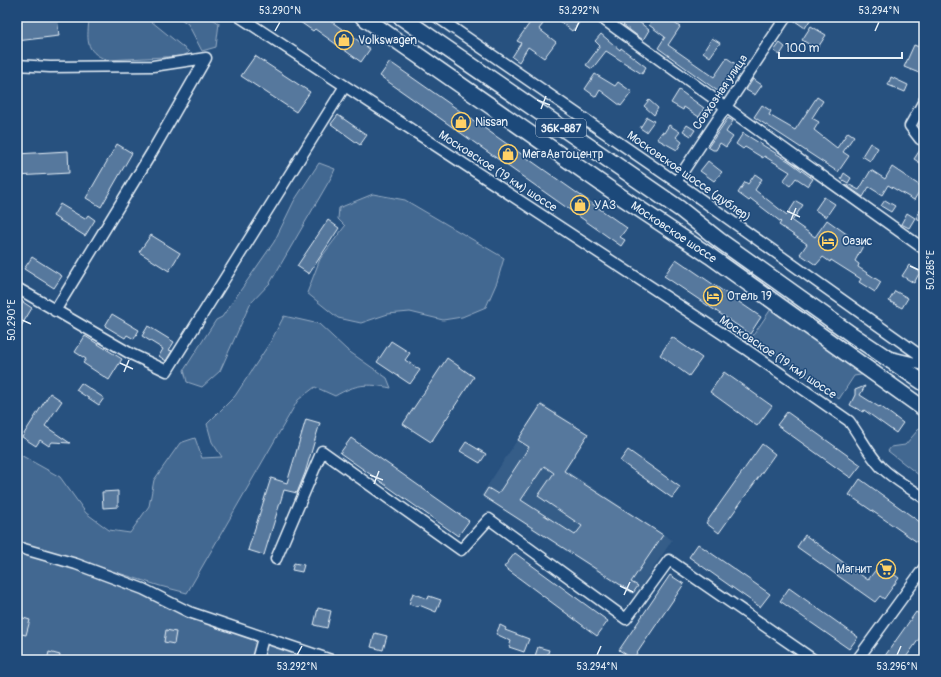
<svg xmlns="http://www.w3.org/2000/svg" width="941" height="677" font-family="Pangolin,sans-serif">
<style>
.built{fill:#355d88}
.green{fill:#436891;stroke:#96acc4}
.building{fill:#57789d;stroke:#e8f1f8;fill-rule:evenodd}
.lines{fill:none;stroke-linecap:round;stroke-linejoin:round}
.minor-casing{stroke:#e8f1f8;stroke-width:13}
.primary-casing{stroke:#e8f1f8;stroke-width:18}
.minor{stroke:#1f4a7a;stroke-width:10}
.primary{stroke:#1f4a7a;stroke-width:15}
.ticks{fill:none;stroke:#e8f1f8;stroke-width:1.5}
.labels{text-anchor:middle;stroke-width:3;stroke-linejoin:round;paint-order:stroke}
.shield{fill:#1f4a7a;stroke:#acbfd2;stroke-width:1}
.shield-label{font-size:11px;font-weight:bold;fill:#e8f1f8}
.poi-label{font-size:12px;fill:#e8f1f8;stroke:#1f4a7a;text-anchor:start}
.street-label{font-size:12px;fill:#e8f1f8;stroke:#1f4a7a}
.neatline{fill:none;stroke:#e8f1f8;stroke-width:1.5}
.ticks-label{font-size:10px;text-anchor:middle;fill:#e8f1f8}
</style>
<rect width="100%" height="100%" fill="#27517f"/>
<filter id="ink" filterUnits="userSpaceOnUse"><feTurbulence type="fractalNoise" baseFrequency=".025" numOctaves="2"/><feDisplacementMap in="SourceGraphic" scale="8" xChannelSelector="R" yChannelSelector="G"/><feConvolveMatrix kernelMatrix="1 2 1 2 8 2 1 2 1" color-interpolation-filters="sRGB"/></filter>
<g filter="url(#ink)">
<path class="built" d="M541 403 589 434 566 470 672 540 635 596 481 496Z"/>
<path class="green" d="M89 17H146L189 52 184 56 107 60C83 51 88 38 89 17Z
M178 17H209L219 23 216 47 202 51 188 24Z
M319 163 335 169 332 176 270 283 250 304 220 371 202 387 187 382 184 370 216 320 222 317 274 242 294 201Z
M373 194 405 200 504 258 497 282 486 307 462 317 443 320 410 312 388 314 361 323 338 318 307 293 320 259 345 226 338 219 339 208Z
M773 306 867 374 854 376 839 399 752 337Z
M284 316 319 324 347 350 387 378 391 388C367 383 356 384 335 396L315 387 298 400 187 593 160 586 17 541V453L60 477 86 513 109 530 130 533 149 506 154 480 180 443 195 438 202 458 222 457 212 442 207 424 235 396 271 341Z
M924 423V479L888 451 891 447 905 445Z
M17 549 92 573 324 660H17Z"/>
<path class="building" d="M25 17H57L59 36 17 41V18Z
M293 17H325L370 49 361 62 315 29 313 31Z
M534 17 543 24 539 29 556 42 544 58 528 47 519 62 512 57 521 43 517 41Z
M554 17H571L579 23 572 31Z
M629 17H633L649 30 643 40 623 25Z
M655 17H666L680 27 668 45 714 77 727 58 737 65 719 92 658 48 665 37 649 25Z
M792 17H812L805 28 792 19Z
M811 26 826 35 817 49 802 40Z
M601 34 620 50 621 48 646 67 642 74 606 51 592 69 586 65 600 46 595 41Z
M712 38 720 43 710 57 703 52Z
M780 43 785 47 780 55 774 51Z
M914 45 924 49V75L904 67Z
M255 56 310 92 296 112 241 76Z
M390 62 627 228 620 237 625 240 621 246 380 76Z
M595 74 615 86 618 82 632 92 621 106 600 90 596 97 585 89Z
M891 77 908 85 905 92 888 85Z
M753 79 762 85 755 95 746 90Z
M679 90 704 108 699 117 684 107 683 110 671 103Z
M817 97 823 101 812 118 819 122 814 130 837 148 848 132 854 136 843 152 849 156 838 172 754 117 762 105 771 111 769 115 795 130Z
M649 100 658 108 654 115 644 106Z
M338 115 367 135 360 145 331 124Z
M647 117 654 121 646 132 640 128Z
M728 118 733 121 726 132 733 137 726 147 720 143 716 150H713L708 147Z
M669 125 680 132 676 137 682 142 677 150 657 139 662 132 664 133Z
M687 125 695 130 691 136 683 131Z
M743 133 790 162 813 179 808 186 796 178 790 186 783 181 790 172 764 156 763 158 745 147 743 149 736 144Z
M870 143 878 148 870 161 862 156Z
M117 144 132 153 101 207 86 198Z
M922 147H924V157L920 163 914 159Z
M68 151 69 173 17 176V154Z
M708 161 722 172 714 181 700 171Z
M892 167 922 187 914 200 888 185 882 195 869 187 863 197 847 186 848 184 859 190 871 170 885 179Z
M844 173 851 178 848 183 841 179Z
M755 174 762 179 755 190 787 215 796 201 803 205 792 221 815 237 827 220 848 235 847 237 863 246 855 261 859 264 858 267 881 282 875 292 859 282 861 279 831 260 830 262 823 257 816 265 800 254 807 244 779 225 781 222 751 199 749 201 738 193 745 182 748 184Z
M824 197 835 204 826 217 815 210Z
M885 200 895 206 891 212 881 206Z
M924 203V222L916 218Z
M60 204 85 219 88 215 95 220 85 236 53 216Z
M907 213 915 218 909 228 901 224Z
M328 220 339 228 309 274 297 266Z
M151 235 180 253 169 271 139 252Z
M32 257 62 276 54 288 24 269Z
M676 259 761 317 750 334 664 276Z
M909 265 920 272 914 283 902 276Z
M895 291 908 298 902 308 889 301Z
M17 298 32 308 17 333Z
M112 314 139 330 134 339 127 335 125 338 105 326Z
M148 326 174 342 169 350 172 351 166 361 159 356 163 349 142 336Z
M85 336 122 359 109 380 83 363 86 359 75 352Z
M672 337 702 358 689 376 660 355Z
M391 341 410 353 405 360 420 370 410 384 377 362Z
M447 358 474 377 431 442 403 424Z
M724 372 772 406 757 426 710 392Z
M81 383 104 398 99 405 76 390Z
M865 386 860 395 879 407 880 406 903 423 896 433 864 410 863 412 850 405 855 395V390Z
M50 393 62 401 45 426 70 443 52 442 49 446 40 440 36 446 22 437Z
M541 405 588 434 564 471 663 535 631 582 638 586 633 593 483 496 488 488 498 494 529 447 518 440ZM544 466 554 473 538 496 582 526 575 535 521 500Z
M787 412 861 465 851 478 777 425Z
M306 419 320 423 305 473 297 493 284 490 264 555 248 550 271 478 287 483Z
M351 438 469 521 458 536 340 453Z
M466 442 486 454 480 463 460 451Z
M762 444 775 454 719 533 706 523Z
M628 450 680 487 672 498 620 461Z
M860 479 924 525V538L920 544 849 495Z
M118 491V507L103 508 102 492Z
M805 535 868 580 880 564 899 578 884 599 880 596 875 602 797 547Z
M698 544 770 594 760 607 689 557Z
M515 553 608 621 597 636 504 567Z
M294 563 304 565 302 572 292 570Z
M670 575 684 584 633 659 619 650Z
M789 588 858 637 849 649 780 601Z
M413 593 428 599 429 596 441 600 436 612 419 605 418 607 409 604Z
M318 608 331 611 327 628 314 625Z
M916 612 924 617V632L904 660H882Z
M17 616 30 620 26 635 17 633Z
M500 625 506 628 505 630 529 639 524 652 509 647 511 641 496 634Z
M166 630 176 632 174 644 164 642Z
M375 633 387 636 383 650 371 647Z
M538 647 549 650 546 659 535 656Z
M49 652 60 655 59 660H47Z"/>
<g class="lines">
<defs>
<path id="minor" d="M240 17 744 348 849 421C860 436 868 453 881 467 893 479 910 488 924 498
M437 17 692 193 924 358
M600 17 924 249
M17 65 50 67 153 66 206 58
M924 101 910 126 920 139 924 141
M676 182 786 17
M17 288 131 354 167 371 345 86
M55 311 152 152 206 58
M891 357 924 365
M17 547 76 564 143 589 189 612 331 660
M276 559 322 451 461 550 489 519 626 619 669 560 814 660
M257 660 263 638
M857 660 924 568"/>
<g id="primary">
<path id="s1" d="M363 17 608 188 710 256 924 409"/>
<path d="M401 17 680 209 719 240 851 334 924 383"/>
</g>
</defs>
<use href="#minor" class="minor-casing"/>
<use href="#primary" class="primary-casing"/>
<use href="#minor" class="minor"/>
<use href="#primary" class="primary"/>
</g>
</g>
<path class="ticks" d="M275 31 280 22M575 31 579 22M875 31 879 22M537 100 550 105M541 109 546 96M787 211 800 217M791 220 796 208M910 266 919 270M22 320 31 324M120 363 133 369M124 372 129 360M370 475 383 480M374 484 379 471M620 586 633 592M624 595 630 582M297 655 302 646M597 655 601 646M897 655 901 646"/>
<defs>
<symbol id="shop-ring" viewBox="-11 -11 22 22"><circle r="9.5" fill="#1f4a7a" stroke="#ffd166" stroke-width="1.5"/><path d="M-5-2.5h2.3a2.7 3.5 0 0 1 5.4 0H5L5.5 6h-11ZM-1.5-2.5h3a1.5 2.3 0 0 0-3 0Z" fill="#ffd166"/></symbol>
<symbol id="hotel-ring" viewBox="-11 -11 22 22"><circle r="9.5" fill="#1f4a7a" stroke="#ffd166" stroke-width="1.5"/><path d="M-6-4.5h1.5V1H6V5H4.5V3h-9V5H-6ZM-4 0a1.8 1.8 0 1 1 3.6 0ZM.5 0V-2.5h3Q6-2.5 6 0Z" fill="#ffd166"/></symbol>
<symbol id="supermarket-ring" viewBox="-11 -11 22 22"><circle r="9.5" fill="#1f4a7a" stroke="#ffd166" stroke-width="1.5"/><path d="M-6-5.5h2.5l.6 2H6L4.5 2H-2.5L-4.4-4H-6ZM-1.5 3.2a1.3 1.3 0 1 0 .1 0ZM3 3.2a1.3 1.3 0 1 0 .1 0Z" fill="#ffd166"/></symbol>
</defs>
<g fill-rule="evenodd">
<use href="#shop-ring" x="333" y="29" width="22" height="22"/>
<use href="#shop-ring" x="450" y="111" width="22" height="22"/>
<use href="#shop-ring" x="497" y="143" width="22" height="22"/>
<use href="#shop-ring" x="569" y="194" width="22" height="22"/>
<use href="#hotel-ring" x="817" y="230" width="22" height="22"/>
<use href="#hotel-ring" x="702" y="285" width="22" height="22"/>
<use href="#supermarket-ring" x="875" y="558" width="22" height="22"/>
</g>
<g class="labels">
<rect class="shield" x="536" y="119" width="50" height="18" rx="3"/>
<g class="shield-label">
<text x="561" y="132">36К-887</text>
</g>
<g class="poi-label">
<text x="358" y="44">Volkswagen</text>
<text x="475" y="126">Nissan</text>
<text x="522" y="158">МегаАвтоцентр</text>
<text x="594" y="209">УАЗ</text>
<text x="842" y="245">Оазис</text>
<text x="727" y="300">Отель 19</text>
<text x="872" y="573" text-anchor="end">Магнит</text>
</g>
<g class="street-label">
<text transform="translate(720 92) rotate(-56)" y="4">Совхозная улица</text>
<text transform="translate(498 171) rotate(33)" y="4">Московское (19 км) шоссе</text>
<text transform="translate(689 176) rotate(35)" y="4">Московское шоссе (дублер)</text>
<text dy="4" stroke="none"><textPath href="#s1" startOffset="378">Московское шоссе</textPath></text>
<text transform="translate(778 357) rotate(34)" y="4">Московское (19 км) шоссе</text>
</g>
</g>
<rect width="941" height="677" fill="none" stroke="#1f4a7a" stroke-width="44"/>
<path d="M779 52v6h123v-6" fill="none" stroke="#e8f1f8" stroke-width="2"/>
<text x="785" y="52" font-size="12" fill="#e8f1f8" stroke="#1f4a7a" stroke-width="3" paint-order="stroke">100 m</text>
<rect x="22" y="22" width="897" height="633" class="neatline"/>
<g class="ticks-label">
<text x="280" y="14">53.290°N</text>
<text x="579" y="14">53.292°N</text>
<text x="879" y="14">53.294°N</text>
<text transform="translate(930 270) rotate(-90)" y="4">50.285°E</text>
<text transform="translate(11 320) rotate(-90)" y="4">50.290°E</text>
<text x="297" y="670">53.292°N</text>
<text x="597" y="670">53.294°N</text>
<text x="897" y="670">53.296°N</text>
</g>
</svg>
